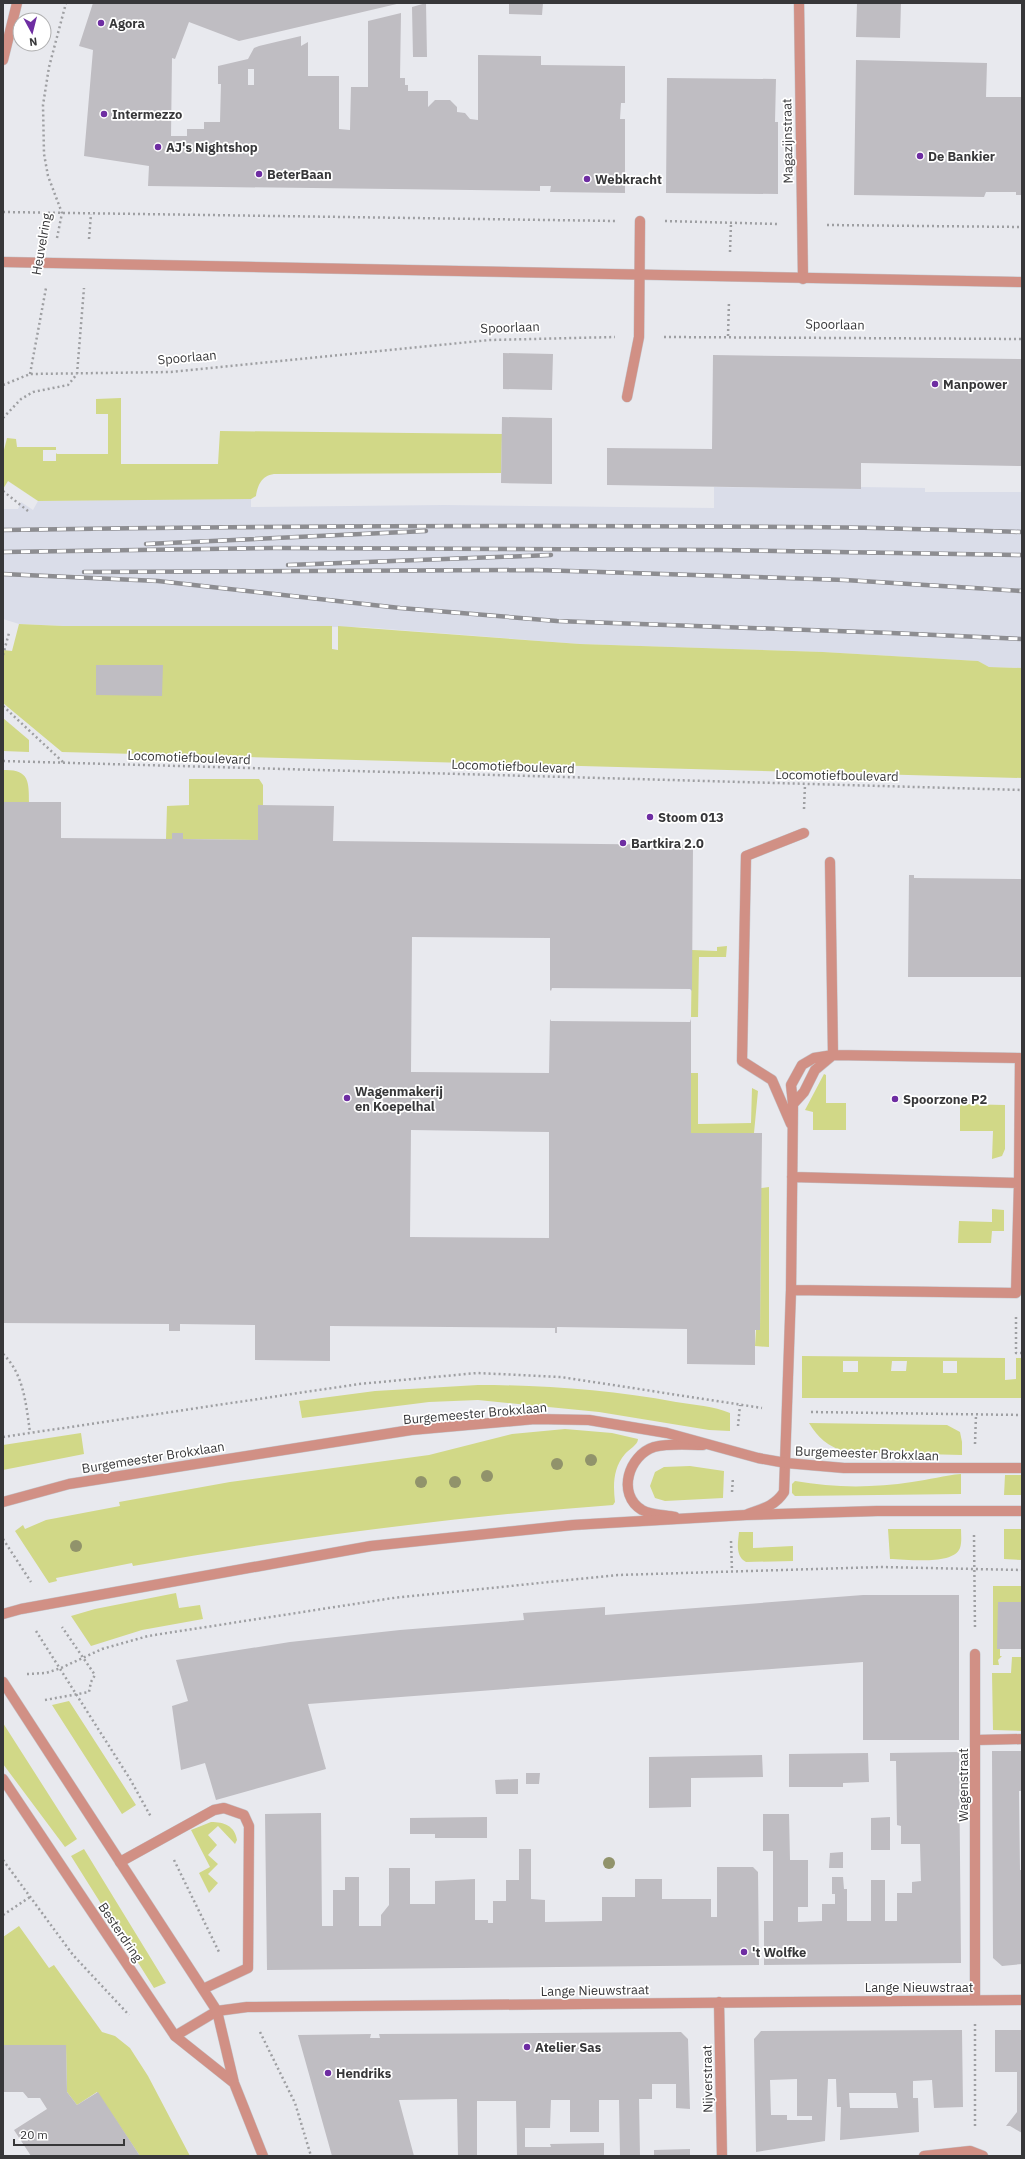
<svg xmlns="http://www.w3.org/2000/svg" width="1025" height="2159" font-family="'IBM Plex Sans',sans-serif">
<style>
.built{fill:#dadde9}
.green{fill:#d1d887;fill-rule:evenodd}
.building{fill:#bfbdc2;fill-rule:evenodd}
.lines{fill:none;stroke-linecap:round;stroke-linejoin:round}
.service-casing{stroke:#c5c5ca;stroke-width:11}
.minor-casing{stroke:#c5c5ca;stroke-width:11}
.tertiary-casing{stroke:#c5c5ca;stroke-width:11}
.path{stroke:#9e9fa2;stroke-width:2.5;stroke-dasharray:2 3;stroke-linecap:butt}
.service{stroke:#d19085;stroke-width:10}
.minor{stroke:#d19085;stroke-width:10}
.tertiary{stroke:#d19085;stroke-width:10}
.rail-casing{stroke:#8d8d91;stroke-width:4.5}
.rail{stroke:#fff;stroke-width:3;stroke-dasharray:9;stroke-linecap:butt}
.tree{fill:#91936b}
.poi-dot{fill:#6e2da2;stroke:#fff;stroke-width:1.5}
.labels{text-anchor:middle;stroke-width:3.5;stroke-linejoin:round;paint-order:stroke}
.poi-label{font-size:13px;font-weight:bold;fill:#373739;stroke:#fff;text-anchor:start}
.street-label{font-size:13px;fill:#373739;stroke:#fff}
</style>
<rect width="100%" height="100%" fill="#e8e9ee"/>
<path class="built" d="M714 487 861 489V487L925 488V492H1022V668L989 667 977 661 823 652 580 644 360 627 63 626 19 624 3 619V509H18L21 502 33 510 38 501 248 498 251 499V507L444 505 714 508Z"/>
<path class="green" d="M121 398V464H218L220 431 502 434 501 473 274 474C261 476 258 485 256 496L251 499 38 501 8 481 3 489V454L7 438 16 439 17 447H56V450H43V461H56V453L57 454H108V414H96V399Z
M19 624 63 626H332V649L338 650V626L580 644 823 652 978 661 989 667 1022 668V778L62 752 3 703V650L12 651Z
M3 718 29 740V752L3 751Z
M3 770C29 769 29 781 29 803L3 802Z
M189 779H259L263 785V805H258V840L183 839V833L172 839H166L167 806 189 805Z
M727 946 726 957H699L698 1017H691L692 950 717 951V947Z
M691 1073H698V1124L751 1123 752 1088 758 1091 754 1133H691Z
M824 1074 826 1075V1103H846V1130H813V1112L805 1110Z
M960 1104 1005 1105V1149L1002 1156 992 1159 993 1131H960Z
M769 1187V1347L755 1346 756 1330H760L761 1188Z
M992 1209 1004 1210V1231H992L991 1243H958L959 1221 992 1222Z
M802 1356 1005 1358V1380L1016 1379V1358H1022V1398H802ZM843 1361H858V1372H843ZM892 1361H907L906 1371H891ZM943 1361H957V1373H943Z
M478 1385C545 1385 611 1390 676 1402 694 1405 714 1406 730 1413V1431L709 1430 599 1412 478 1400 429 1402 302 1418 299 1401 375 1391Z
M809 1423 947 1425 960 1432 962 1442V1455L845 1452C828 1446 818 1438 809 1423Z
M565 1429 612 1433 638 1439C638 1445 629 1449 625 1454 613 1468 613 1485 615 1502L613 1505C451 1517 292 1538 133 1566L132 1563 56 1578 57 1581 49 1583 15 1531 23 1525 25 1529 46 1520 120 1506 119 1502 230 1482 429 1455 512 1434Z
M81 1433 84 1454 3 1470V1445Z
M690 1466 724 1471 723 1498 665 1501 655 1498 650 1486 655 1472 664 1467Z
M961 1474V1494L795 1496 792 1493V1484L795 1481C834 1488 873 1488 912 1482 929 1480 945 1475 961 1474Z
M1005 1475H1022V1495H1004Z
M888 1529H961C961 1535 962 1542 960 1548 953 1566 906 1559 890 1559Z
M1004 1529H1022V1560L1004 1559Z
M739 1532H753V1548L793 1546V1561L746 1562C735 1556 738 1543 739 1532Z
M993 1586H1022V1602H998V1649H1000V1656H1002L998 1660 999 1665H993Z
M176 1593 179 1608 200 1605 203 1619 142 1630 91 1646 71 1616 95 1609Z
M1012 1657H1022V1731L993 1730 992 1673H1011Z
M69 1701 136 1805 122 1814 52 1705Z
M3 1723 77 1839 65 1847 3 1764Z
M211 1822C224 1822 235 1826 237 1840L235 1844 218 1826 208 1835 217 1845 208 1855 218 1864 208 1874 218 1883 209 1893 199 1873 210 1867 191 1830Z
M84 1849 166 1983 154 1988 71 1856Z
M19 1926 49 1968 54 1965 102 2032 115 2036 130 2048 148 2076 190 2156H140L97 2092 77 2105 67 2092 66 2046 3 2045V1937Z"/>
<path class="building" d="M93 3H401L239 41 189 22 175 59 172 58 171 136H187V129H204V122H220L221 84H218V66L248 59 254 48 259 46 301 36V46L308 42V76H339V129L350 130 351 87H368V21L401 13 400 78H405V85H408V91H428V107L435 100H450L457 107V112L465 113 470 119 478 120V55L541 56V65L625 66V103H621L620 119H625V193L550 192 551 186H540V191L148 186 149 166 84 156 93 50 79 46ZM248 69H254V85H248Z
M426 3 427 57H413L412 7Z
M509 3H543L542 15 509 14Z
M857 3H901L900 38 856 37Z
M856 60 987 63 986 97H1022V195H1016V192H986L984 197 854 195Z
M667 78 776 79 775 122H778V194L666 193Z
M503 353 553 354 552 390 503 389Z
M713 355 1022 359V466L861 463V489L607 485V448L712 449Z
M502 417 552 418V484L501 483Z
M96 665H163L162 696 96 695Z
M3 802H61V838L172 839V833H183V839L258 840V805L334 806 333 841 693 845 692 991 690 989 552 988 551 991 550 990V938L412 937 411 1072 549 1073 550 1019 551 1021 690 1022 691 1019V1133H762L760 1330H755V1365L687 1364V1329L557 1327V1333H555V1328L330 1326V1361L255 1360V1325L180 1324V1331H169V1324L3 1323ZM411 1130 549 1132V1238L410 1237Z
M909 875H914V878L1022 879V977H908Z
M863 1595H959V1740H863V1662L308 1704 326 1769 216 1800 205 1763 181 1770 172 1706 188 1701 176 1660 290 1642 400 1630 524 1620 523 1613 605 1607V1615Z
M998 1602H1022V1649H997Z
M992 1751H1022V1791H1019L1020 1870H1022V1964L1002 1966 993 1958Z
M959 1752 961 1963 764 1965V1921H773V1851H763V1814H789L790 1860H808V1907H798V1922L822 1921V1904H835V1894H832V1877H843L844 1889H847V1921H871V1880H885V1921H897V1893H912V1882L921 1881 920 1844H901V1826L897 1825 896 1761H890V1753Z
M868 1753 869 1782 843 1783V1787H789V1754Z
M762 1755 763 1777 691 1778V1807L649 1808V1757Z
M526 1773H540L539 1784H526Z
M518 1779V1794H496L495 1780Z
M321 1813 322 1926H333V1890H345V1877H359V1926H381V1915L389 1905V1868H410V1904H435V1881L475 1879V1920H488V1923H493V1901H506V1880H519V1849H531V1899L545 1900V1922L602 1921V1897H635V1879H662V1899H711V1917H717V1867H753L758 1872 759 1965 267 1970 265 1814Z
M487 1817V1838H435V1834H410V1818Z
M890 1817V1850H871V1818Z
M843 1852V1868H829L830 1853Z
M962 2030 963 2107 934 2108 932 2080 913 2081V2098H918L919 2132 840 2140 841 2107H837L836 2079H828L825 2141 756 2152 754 2039 761 2031ZM797 2079V2116H812V2120H787V2115H771L770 2080ZM849 2093H896L898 2108H850Z
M995 2030H1022V2133L1010 2126H1006L1017 2112V2072H995Z
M681 2032 688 2039 690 2109 676 2108V2084H652V2099H639L640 2156H620L619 2100H599V2132H570V2100H551L550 2128H525V2147H551L550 2144 604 2143V2156H517L516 2101H477V2156H458L457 2099 399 2100 414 2156H332L298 2035 371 2034 370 2038H380L379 2034Z
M3 2045H66L67 2092 77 2105 98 2092 140 2156H31L14 2130 47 2109 40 2098H28L23 2092H3Z
M690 2149V2156H654V2150Z"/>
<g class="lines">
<defs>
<path id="service" d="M627 397 639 337 640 221
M793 1104 804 1092 815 1070 833 1055 830 862
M791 1124 772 1080 742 1061 746 856 804 833
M791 1290 1016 1293 1019 1183
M748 1514C762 1509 775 1506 784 1492L791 1290 793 1104 791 1085 802 1065 814 1058 833 1055 1020 1058 1019 1183 792 1177
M675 1517C665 1515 651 1515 642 1510 616 1494 629 1455 654 1447 670 1443 688 1445 703 1445
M977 1740 1022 1739"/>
<path id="minor" d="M799 3 803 279
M120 1862 214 1810 224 1808 244 1815 249 1826 248 1968 203 1989
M975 2000V1654
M719 2002 722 2156
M175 2036 217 2011 247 2007 1022 2000
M924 2156 970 2151 983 2156"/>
<path id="tertiary" d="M3 60 17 3
M3 262 1022 282
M3 1502 69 1484 411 1430 535 1419 589 1420 667 1433 758 1458 786 1463 844 1468H1022
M3 1614 21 1609 371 1546 573 1525 746 1515 877 1511H1022
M3 1682 217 2011 234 2083 263 2156
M3 1779 175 2036 234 2083"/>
</defs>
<use href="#service" class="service-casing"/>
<use href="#minor" class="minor-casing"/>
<use href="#tertiary" class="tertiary-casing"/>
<path class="path" d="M3 212 616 221
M665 221 778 224
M827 225 1022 227
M57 238 62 213 48 176 44 154 43 105 49 67 66 3
M89 239 91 214
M730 252 731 223
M728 336 729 301
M664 337 1022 339
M30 374 46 288
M3 385 30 374 171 372 490 340 615 337
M3 418 21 399 33 392 68 385 77 374 84 288
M3 491 28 511
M3 655 9 633
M3 706 64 763
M3 761 1022 790
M804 809 805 785
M1016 1317V1353H1022
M3 1354C24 1374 26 1405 30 1432
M811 1412 1022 1415
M738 1426 740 1405
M3 1437 359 1384 477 1373 561 1377 762 1408
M975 1444 976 1415
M732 1492 733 1477
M974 1535 975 1630
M3 1539 31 1582
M731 1541 732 1571
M36 1631 130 1779 151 1817
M27 1674 46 1673 61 1668 102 1649 148 1636 393 1598 618 1575 881 1567 1022 1570
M45 1700 89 1692 91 1682 95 1675 62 1627
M3 1860 73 1955 129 2015
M174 1860 220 1954
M3 1915 30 1897
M975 2024V2127
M260 2032 295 2103 311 2156"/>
<use href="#service" class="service"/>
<use href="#minor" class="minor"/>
<use href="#tertiary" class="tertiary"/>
<defs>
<path id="rail" d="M3 530C266 526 529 525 792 527 868 527 945 530 1022 532
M146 544 426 531
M3 552 274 548 721 550 1022 555
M288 565 551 555
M84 572 538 570 845 580 1022 591
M3 574 158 581 400 608 557 621 891 633 1022 639"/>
</defs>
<use href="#rail" class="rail-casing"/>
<use href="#rail" class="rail"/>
</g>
<g class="tree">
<circle cx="591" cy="1460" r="6"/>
<circle cx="557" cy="1464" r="6"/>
<circle cx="487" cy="1476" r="6"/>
<circle cx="421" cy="1482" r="6"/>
<circle cx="455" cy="1482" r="6"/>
<circle cx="76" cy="1546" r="6"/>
<circle cx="609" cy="1863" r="6"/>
</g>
<g class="poi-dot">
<circle cx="101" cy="23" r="4"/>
<circle cx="104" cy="114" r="4"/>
<circle cx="158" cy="147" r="4"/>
<circle cx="920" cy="156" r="4"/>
<circle cx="259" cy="174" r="4"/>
<circle cx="587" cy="179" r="4"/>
<circle cx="935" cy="384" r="4"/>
<circle cx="650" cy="817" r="4"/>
<circle cx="623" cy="843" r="4"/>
<circle cx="347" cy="1098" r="4"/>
<circle cx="895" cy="1099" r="4"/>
<circle cx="744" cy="1952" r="4"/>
<circle cx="527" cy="2047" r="4"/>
<circle cx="328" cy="2073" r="4"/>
</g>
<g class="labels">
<g class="poi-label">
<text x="109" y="28">Agora</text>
<text x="112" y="119">Intermezzo</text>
<text x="166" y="152">AJ's Nightshop</text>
<text x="928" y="161">De Bankier</text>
<text x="267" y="179">BeterBaan</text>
<text x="595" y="184">Webkracht</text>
<text x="943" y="389">Manpower</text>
<text x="658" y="822">Stoom 013</text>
<text x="631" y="848">Bartkira 2.0</text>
<text x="355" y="1096">Wagenmakerij<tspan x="355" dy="15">en Koepelhal</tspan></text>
<text x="903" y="1104">Spoorzone P2</text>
<text x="752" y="1957">'t Wolfke</text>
<text x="535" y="2052">Atelier Sas</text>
<text x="336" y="2078">Hendriks</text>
</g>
<g class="street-label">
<text transform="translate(787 141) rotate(-91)" y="5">Magazijnstraat</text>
<text transform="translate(41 244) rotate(-80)" y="5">Heuvelring</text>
<text transform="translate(835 324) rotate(1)" y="5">Spoorlaan</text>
<text transform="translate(510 327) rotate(-2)" y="5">Spoorlaan</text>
<text transform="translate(187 357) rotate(-5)" y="5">Spoorlaan</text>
<text transform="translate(189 757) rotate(2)" y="5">Locomotiefboulevard</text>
<text transform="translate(513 766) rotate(2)" y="5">Locomotiefboulevard</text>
<text transform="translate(837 775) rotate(1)" y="5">Locomotiefboulevard</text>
<text transform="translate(475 1413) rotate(-5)" y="5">Burgemeester Brokxlaan</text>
<text transform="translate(867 1453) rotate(2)" y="5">Burgemeester Brokxlaan</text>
<text transform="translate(153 1457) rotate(-9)" y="5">Burgemeester Brokxlaan</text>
<text transform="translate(963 1785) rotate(-90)" y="5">Wagenstraat</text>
<text transform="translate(121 1932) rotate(56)" y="5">Besterdring</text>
<text x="919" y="1992">Lange Nieuwstraat</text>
<text transform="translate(595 1990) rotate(-1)" y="5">Lange Nieuwstraat</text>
<text transform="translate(707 2079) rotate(-91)" y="5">Nijverstraat</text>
</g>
</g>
<rect width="1025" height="2159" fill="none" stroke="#373739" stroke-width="8"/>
<g transform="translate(32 32) rotate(173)"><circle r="19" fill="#ffffff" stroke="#afafb0"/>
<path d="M0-3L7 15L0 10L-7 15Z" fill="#6e2da2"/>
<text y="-6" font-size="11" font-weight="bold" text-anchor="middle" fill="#373739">N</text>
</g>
<path d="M14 2139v6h110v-6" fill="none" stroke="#373739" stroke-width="2"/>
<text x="20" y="2139" font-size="12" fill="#373739" stroke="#ffffff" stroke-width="3" paint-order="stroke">20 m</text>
</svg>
